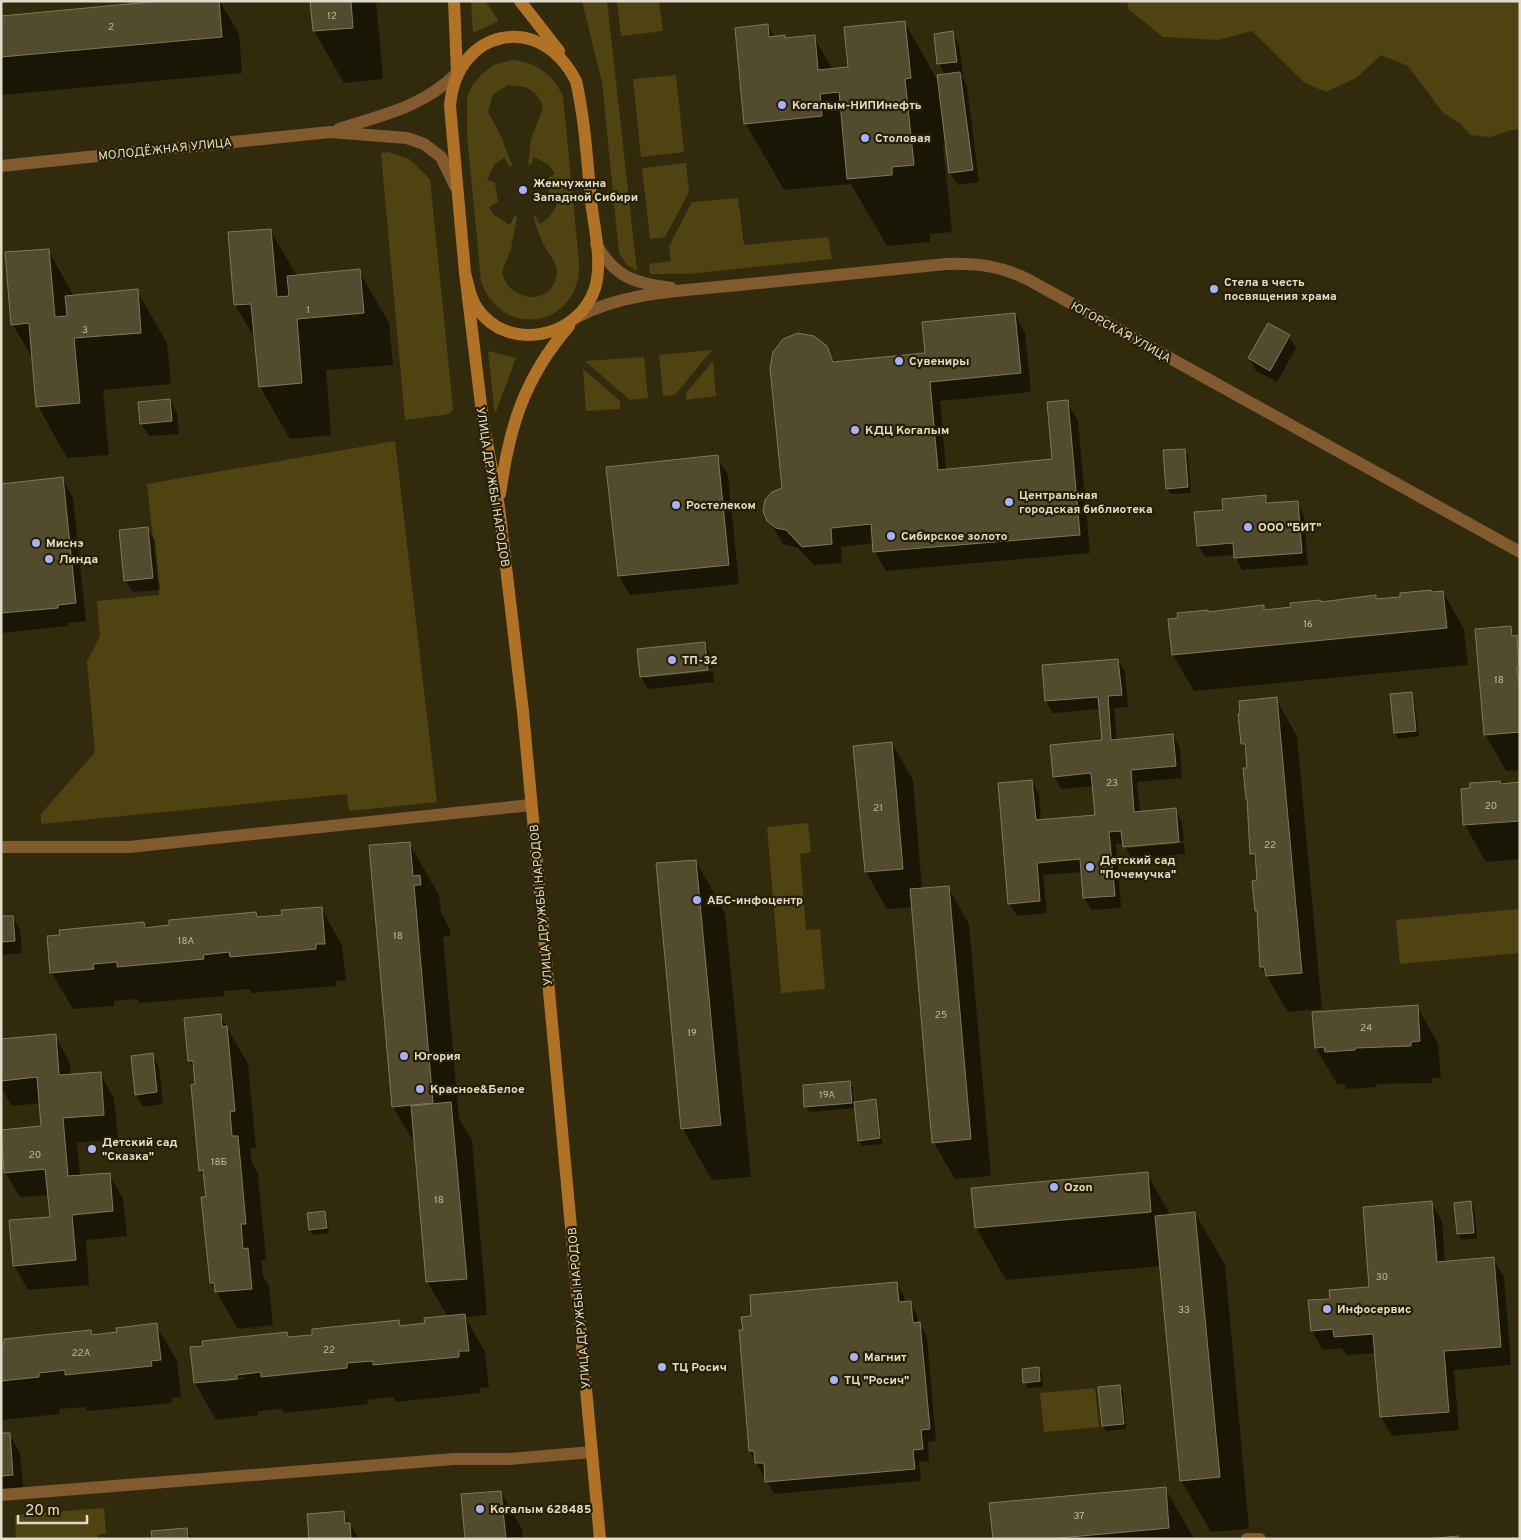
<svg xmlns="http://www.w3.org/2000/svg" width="1521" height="1540" font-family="Overpass,sans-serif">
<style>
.green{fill:#504312;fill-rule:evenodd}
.shadow{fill:#0007;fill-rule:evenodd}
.building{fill:#534b2e;stroke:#81785a}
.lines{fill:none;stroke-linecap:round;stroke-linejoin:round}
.minor{stroke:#815a2f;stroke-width:12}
.tertiary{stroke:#815a2f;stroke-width:12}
.secondary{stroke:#b17226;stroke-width:12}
.poi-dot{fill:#a6b1fc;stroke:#282004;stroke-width:2}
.labels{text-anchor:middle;stroke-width:4.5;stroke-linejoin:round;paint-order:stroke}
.number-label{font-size:10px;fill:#bdb7a4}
.poi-label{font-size:12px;font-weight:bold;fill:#e0dbcb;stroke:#282004;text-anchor:start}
.street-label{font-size:12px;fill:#e0dbcb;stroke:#282004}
</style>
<rect width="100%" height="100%" fill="#322a0d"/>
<path class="green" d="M471 1H485L499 21 473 33Z
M582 1H607L637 271 626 264 619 253 602 82Z
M617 1H659L663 31 621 36Z
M1127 1H1520V129L1511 130 1490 137 1470 135 1460 123 1443 113 1408 66 1381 55 1356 78 1326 92 1305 83 1252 31 1218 40 1163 37 1129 10Z
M512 60C537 62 553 75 563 96L579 262C582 327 502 342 481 281L467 135V97L472 86 481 75 494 65ZM508 85 526 87 536 94 542 104V111L531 139 528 164 531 165 534 157 548 164 555 174 547 179 550 198 558 201C555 210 549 219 540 224L535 215 533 216C536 226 539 236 544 245 548 254 557 262 557 272 555 306 509 305 502 272L511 249 517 217 514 216 510 225 494 215 489 207 498 202 495 183 487 180 494 165 504 158 510 167 512 165 500 134 488 112 493 94Z
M676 75 684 152 641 157 633 79Z
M388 152 409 159 430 179 453 409 450 414 405 420 381 153Z
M686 163 689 192 665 237 650 239 642 168Z
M738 198 744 245 828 237 832 259 688 274H650L649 264 671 261 669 246 692 202Z
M712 350 675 395 663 396 659 355Z
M488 351 516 358 495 414Z
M644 357 648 398 630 400 585 361Z
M713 361 716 396 686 400V393Z
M583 369 620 401V409L586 411Z
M395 441 437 802 349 811 347 794 41 824V814L95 752 87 662 100 636 97 601 159 595 147 484Z
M808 823 811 852 800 854 806 930 820 929 825 989 781 993 767 827Z
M1520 909V953L1400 964 1396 920Z
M1095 1388 1099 1427 1044 1432 1040 1393Z
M104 1508 106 1533 98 1535V1539H16L15 1515Z"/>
<path class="shadow" d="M178 1H220L239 34 242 73 1 95V17Z
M312 1H376L383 79 344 83 314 31Z
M905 23 939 83 945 75 939 64 935 35 952 32 959 45 963 74 961 75 967 86 979 182 958 185 950 173 947 145H943L952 232 930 234V242L887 246 851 184 784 190 746 124 767 25 774 37 784 36 786 39 814 37 833 70 849 68Z
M270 230 297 276 359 271 389 323 393 365 326 370 331 435 290 439 260 387 256 340 235 305Z
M48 250 74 296 137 291 167 343 171 384 103 390 109 455 67 458 38 406 34 361 13 325Z
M1015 314 1025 333 1031 392 940 401 946 470 1053 460 1067 402 1078 421 1090 553 886 571 875 552 874 543 841 547 842 563 814 565 798 548 783 544 772 525 830 354 835 363 927 354Z
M1289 336 1296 348 1277 382 1256 371 1249 358Z
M170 400 177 413 179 434 149 436 141 424Z
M1185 450 1188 456 1191 493 1171 494 1167 489Z
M717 457 728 475 739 584 630 595 619 576 608 468Z
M63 479 73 498 86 621 68 623V626L1 633V485Z
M1265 497 1269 504 1297 502 1304 515 1308 565 1242 570 1235 555 1205 557 1198 545 1225 511Z
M148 529 155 541 160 590 133 592 125 580Z
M1443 592 1464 629 1468 665 1194 691 1173 655 1235 611 1263 606 1266 611 1375 596 1378 601Z
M1510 628 1520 643V770L1506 771 1485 734Z
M704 643 711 655 713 668 645 675V678L713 671 714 682 648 689 641 677Z
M1118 660 1125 672 1128 707 1114 708 1117 741 1173 735 1180 748 1182 778 1137 782 1140 813 1175 810 1182 822 1184 841 1128 846V848L1184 843 1185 854 1131 859 1124 843 1116 844 1121 908 1092 910 1084 898 1082 872 1043 875 1047 913 1017 916 1009 903 1032 781 1039 794 1041 821 1096 816 1094 786 1061 789 1054 776 1103 741 1100 709 1053 713 1046 701Z
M1411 693 1414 699 1419 736 1398 739 1395 733Z
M1276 699 1297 736 1322 1009 1288 1012 1261 967 1258 915 1256 911 1258 881 1257 863 1251 854 1248 769 1247 753 1242 744 1241 702Z
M892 743 913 780 922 889 948 887 969 924 991 1176 955 1179 934 1143 913 907 887 909 866 872 855 747Z
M1520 783V859L1486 862 1465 825 1462 790H1472L1471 785Z
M409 843 439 895 441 913 450 929V936L443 937 459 1118 472 1140 487 1315 465 1317 485 1352 489 1387 480 1388V1393L396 1402 393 1397 367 1400 368 1404 284 1413 281 1409 257 1411 258 1415 216 1420 195 1383 191 1348 286 1333 289 1338 398 1322 401 1327 426 1324 448 1317 427 1282 416 1145 393 1107ZM243 1377 244 1379 223 1382V1379Z
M696 861 725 913 751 1177 712 1180 682 1128Z
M321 908 342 945 346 980 336 981V986L252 993 249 989 224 991V996L140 1003 137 999 114 1001V1006L73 1009 51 972 143 924 146 929 256 914 259 919 283 916Z
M12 917 20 929 22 953 1 955V918Z
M1417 1007 1438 1043 1441 1078H1431L1432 1083 1376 1084V1087L1347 1089 1344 1084H1337L1316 1048Z
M220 1015 248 1064 256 1148H250L252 1163 258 1174 266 1260H261L263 1276 269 1286 273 1325 238 1329 211 1283 207 1198 206 1180 200 1170 195 1070 189 1061Z
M55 1036 69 1061 71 1076 100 1073 114 1098 118 1139 77 1143 80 1176 109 1174 123 1199 127 1236 86 1240 89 1285 28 1290 14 1265 51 1218 49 1195 20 1197 5 1172 43 1127 41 1103 12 1106 1 1087V1041Z
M152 1055 159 1067 163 1104 143 1107 136 1094Z
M849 1082 853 1088 854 1103 875 1101 878 1107 882 1144 862 1146 859 1140 856 1108 809 1112 806 1106Z
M1147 1174 1171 1216 1195 1213 1225 1265 1249 1529 1211 1532 1181 1480 1161 1266 1006 1280 976 1228 972 1189Z
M1431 1203 1442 1221 1445 1262 1493 1258 1504 1277 1511 1365 1454 1370 1459 1430 1392 1436 1381 1417 1376 1353 1346 1355 1342 1348 1323 1350 1312 1331 1331 1300 1371 1288Z
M1471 1203 1474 1208 1477 1238 1461 1240 1458 1234Z
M324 1212 327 1218 329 1233 313 1235 310 1230Z
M897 1284 904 1296V1303L910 1302 917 1315 918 1323 927 1336 936 1441 928 1442 929 1461 919 1462 921 1481 774 1494 767 1481 766 1475H763L750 1451 744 1331 753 1317Z
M156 1325 177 1361 181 1397 171 1398 172 1403 88 1411 85 1407 59 1409 60 1414 1 1420V1346L91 1331 94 1336 118 1333Z
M1038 1369 1042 1374 1043 1387 1028 1388 1024 1382Z
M1119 1386 1123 1392 1126 1429 1106 1431 1103 1426Z
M9 1434 20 1453 24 1493 1 1495V1435Z
M1165 1488 1194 1539H994Z
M501 1492 522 1529 523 1539H466Z
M343 1512 359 1539H311Z
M187 1529 192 1539H153Z"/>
<path class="building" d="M161 1H219L222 37 1 57V16Z
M310 1H351L353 28 313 31Z
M905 21 911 78 905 79 914 165 892 167V175L847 179 839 92 820 94 822 116 744 124 735 28 768 24 769 37 785 35V38L815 35 818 70 848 67 844 27Z
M953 31 957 62 937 64 934 34Z
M960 72 973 170 949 173 937 75Z
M271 229 277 297 289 296 287 276 360 269 364 313 297 319 302 383 259 387 251 304 234 305 228 232Z
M49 249 55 317 67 316 65 296 138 289 141 333 74 338 80 403 36 407 29 323 11 325 5 252Z
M1015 313 1021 373 930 382 938 470 1052 459 1047 402 1068 400 1080 535 873 552 871 524 831 528 832 544 802 547 786 530 776 528 767 521 763 511 765 500 772 492 782 488 770 368 773 352 783 339 798 333 814 336 827 346 833 362 925 353 922 322Z
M1268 323 1290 335 1270 371 1248 358Z
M170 399 172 421 140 424 138 402Z
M1185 449 1188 487 1166 489 1163 450Z
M718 455 729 565 618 576 606 467Z
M63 477 76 603 58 605V608L1 613V484Z
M1266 495V503L1298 501 1302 553 1234 558 1233 543 1197 546 1194 512 1223 510 1222 499Z
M148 527 153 578 124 581 119 530Z
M1431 590V592L1443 591 1447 628 1172 655 1168 619 1178 618 1177 613 1208 610V612L1264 605V610L1291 607 1290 603 1321 600V602L1376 595V599L1400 597V593Z
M1511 626 1512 636 1517 635 1519 666H1517L1520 691V732L1484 735 1475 629Z
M705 642 708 670 640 677 637 649Z
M1118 659 1122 695 1108 696 1111 740 1173 734 1176 766 1131 770 1134 812 1176 808 1179 842 1123 847 1121 831 1109 832 1115 896 1083 898 1080 859 1037 863 1040 901 1008 904 998 783 1032 780 1036 820 1095 815 1091 773 1053 777 1050 745 1102 740 1098 697 1045 701 1042 665Z
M1412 692 1416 731 1394 733 1390 694Z
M1277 697 1302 973 1266 976 1264 967H1260L1257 911H1255L1252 881 1257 880 1255 854H1250L1247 799H1246L1243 768H1247L1245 744H1241L1238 714H1240L1239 701Z
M892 742 903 869 865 872 853 746Z
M1500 781 1501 784 1520 782V821L1463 825 1461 789 1470 788V783Z
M410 842 413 876 420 875 421 885H414L433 1103 392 1107 369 845Z
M696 860 721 1125 681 1129 656 863Z
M949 886 971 1139 932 1143 910 889Z
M322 907 325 944H316V949L230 957 229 952 203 955 204 959 117 967V962L93 964 94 969 50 973 47 936 60 935 59 930 144 922 145 928 169 925V920L256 912 257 917 282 915 281 910Z
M1 916H13L15 941 1 942Z
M1418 1005 1420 1041 1411 1042V1046L1355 1048V1050L1325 1052 1324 1047 1315 1048 1312 1012Z
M221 1014 222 1027 227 1026 235 1111 230 1112 232 1136H238L246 1224H241L243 1249 248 1248 252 1289 215 1292 214 1283H210L201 1197H206L203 1170 199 1171 191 1085 195 1084 193 1061H188L184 1018Z
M56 1034 59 1075 101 1072 104 1115 63 1118 68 1176 110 1173 113 1211 72 1215 76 1260 13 1266 9 1220 50 1217 45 1169 4 1173 1 1130 41 1126 37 1077 1 1081V1039Z
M153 1053 157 1092 135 1095 131 1056Z
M850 1081 852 1103 804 1107 803 1085Z
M876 1099 880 1138 858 1141 854 1102Z
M451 1102 467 1279 426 1282 411 1106Z
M1148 1172 1151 1212 975 1228 971 1188Z
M1432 1201 1437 1262 1494 1257 1501 1347 1444 1351 1449 1412 1380 1417 1373 1334 1334 1337 1333 1329 1311 1331 1308 1300 1330 1299 1329 1290 1369 1287 1363 1207Z
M1471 1201 1474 1233 1457 1234 1454 1203Z
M325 1211 327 1228 309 1230 307 1213Z
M1195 1212 1220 1477 1180 1481 1155 1216Z
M897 1282 899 1302 911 1301 913 1323 920 1322 930 1429 921 1430 923 1449 913 1450 915 1469 765 1482 764 1463H755L754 1451H749L739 1330H743L741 1317 751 1316 750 1295Z
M465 1314 469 1351H459V1357L373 1365V1361L347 1363V1368L261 1377V1372L237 1375V1379L194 1383 190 1347 203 1346 202 1341 287 1332 288 1337 312 1335V1329L399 1320 400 1326 425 1323 424 1318Z
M157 1323 161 1360 151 1361 152 1366 65 1375V1370L39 1373V1377L1 1381V1344H4V1339L91 1330 92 1335 117 1332 116 1328Z
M1039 1367 1040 1381 1023 1383 1022 1369Z
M1120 1385 1124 1424 1102 1426 1098 1387Z
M1 1433H10L13 1475 1 1476Z
M1166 1487 1169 1528 1048 1539H993L989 1503Z
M501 1491 506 1539H465L461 1494Z
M344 1511 345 1523H350L351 1539H309L307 1514Z
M187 1528 188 1539H152L151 1531Z
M1458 1536V1539H1426Z"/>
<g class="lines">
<path class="minor" d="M1 847H129L531 805
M1 1495 454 1459H509L592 1452
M1247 1539H1260"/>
<path class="tertiary" d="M339 129C383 115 423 107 457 73
M1 166 330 132 407 138 424 144 441 157 455 186
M596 244C616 279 634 282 671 288
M577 317C626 291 684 291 739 285 808 278 877 271 946 264 978 263 1001 266 1029 280L1520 552"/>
<path class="secondary" d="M454 1 457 73
M520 1 559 51
M465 273C468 284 470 298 477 308 508 354 580 337 595 288 603 261 594 228 591 201 587 161 585 120 576 81 541 11 456 28 450 106L465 273 483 421 499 507 523 712 600 1539
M500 494C509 428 524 378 569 326"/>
</g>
<g class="poi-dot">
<circle cx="782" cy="105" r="5"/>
<circle cx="865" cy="138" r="5"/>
<circle cx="523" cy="190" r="5"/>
<circle cx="1214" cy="289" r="5"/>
<circle cx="899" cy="361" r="5"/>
<circle cx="855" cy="430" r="5"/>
<circle cx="1009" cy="502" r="5"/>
<circle cx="676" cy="505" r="5"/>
<circle cx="1248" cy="527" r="5"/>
<circle cx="891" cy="536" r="5"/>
<circle cx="36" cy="543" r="5"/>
<circle cx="49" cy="559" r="5"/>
<circle cx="672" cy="660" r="5"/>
<circle cx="1090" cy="867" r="5"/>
<circle cx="697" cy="900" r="5"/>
<circle cx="404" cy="1056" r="5"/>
<circle cx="420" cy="1089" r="5"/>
<circle cx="92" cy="1149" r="5"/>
<circle cx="1054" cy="1187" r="5"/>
<circle cx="1327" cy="1309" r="5"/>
<circle cx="854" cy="1357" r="5"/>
<circle cx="662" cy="1367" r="5"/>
<circle cx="834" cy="1380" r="5"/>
<circle cx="480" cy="1509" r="5"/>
</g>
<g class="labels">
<g class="number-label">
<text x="332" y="19">12</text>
<text x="111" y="30">2</text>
<text x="308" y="313">1</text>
<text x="85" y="333">3</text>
<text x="1308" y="627">16</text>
<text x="1499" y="683">18</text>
<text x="1112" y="786">23</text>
<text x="1491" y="809">20</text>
<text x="878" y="811">21</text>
<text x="1270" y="848">22</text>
<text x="398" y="939">18</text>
<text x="186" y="944">18А</text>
<text x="941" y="1018">25</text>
<text x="1366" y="1031">24</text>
<text x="692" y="1036">19</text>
<text x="827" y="1098">19А</text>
<text x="35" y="1158">20</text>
<text x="219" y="1165">18Б</text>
<text x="439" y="1203">18</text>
<text x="1382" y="1280">30</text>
<text x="1184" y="1313">33</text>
<text x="329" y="1353">22</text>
<text x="81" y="1356">22А</text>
<text x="1079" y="1519">37</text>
</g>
<g class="poi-label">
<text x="792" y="109">Когалым-НИПИнефть</text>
<text x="875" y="142">Столовая</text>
<text x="533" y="187">Жемчужина<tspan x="533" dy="14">Западной Сибири</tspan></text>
<text x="1224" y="286">Стела в честь<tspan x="1224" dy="14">посвящения храма</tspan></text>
<text x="909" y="365">Сувениры</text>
<text x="865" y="434">КДЦ Когалым</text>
<text x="1019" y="499">Центральная<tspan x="1019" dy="14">городская библиотека</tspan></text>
<text x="686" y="509">Ростелеком</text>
<text x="1258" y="531">ООО "БИТ"</text>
<text x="901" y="540">Сибирское золото</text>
<text x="46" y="547">Миснэ</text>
<text x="59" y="563">Линда</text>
<text x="682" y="664">ТП-32</text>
<text x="1100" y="864">Детский сад<tspan x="1100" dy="14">"Почемучка"</tspan></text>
<text x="707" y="904">АБС-инфоцентр</text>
<text x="414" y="1060">Югория</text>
<text x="430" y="1093">Красное&amp;Белое</text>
<text x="102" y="1146">Детский сад<tspan x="102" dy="14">"Сказка"</tspan></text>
<text x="1064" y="1191">Ozon</text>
<text x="1337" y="1313">Инфосервис</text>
<text x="864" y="1361">Магнит</text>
<text x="672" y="1371">ТЦ Росич</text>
<text x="844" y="1384">ТЦ "Росич"</text>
<text x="490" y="1513">Когалым 628485</text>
</g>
<g class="street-label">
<text transform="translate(165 149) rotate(-6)" y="4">МОЛОДЁЖНАЯ УЛИЦА</text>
<text transform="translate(1121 332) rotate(29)" y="4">ЮГОРСКАЯ УЛИЦА</text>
<text transform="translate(493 487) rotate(81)" y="4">УЛИЦА ДРУЖБЫ НАРОДОВ</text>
<text transform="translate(541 905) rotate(-95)" y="4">УЛИЦА ДРУЖБЫ НАРОДОВ</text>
<text transform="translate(579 1308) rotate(-95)" y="4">УЛИЦА ДРУЖБЫ НАРОДОВ</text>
</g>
</g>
<rect width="1521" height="1540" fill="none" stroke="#e0dbcb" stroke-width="5"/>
<path d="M18 1515v8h69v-8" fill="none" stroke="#e0dbcb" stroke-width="2.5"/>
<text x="25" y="1515" font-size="15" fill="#e0dbcb" stroke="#282004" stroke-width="4" paint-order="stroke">20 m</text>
</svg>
